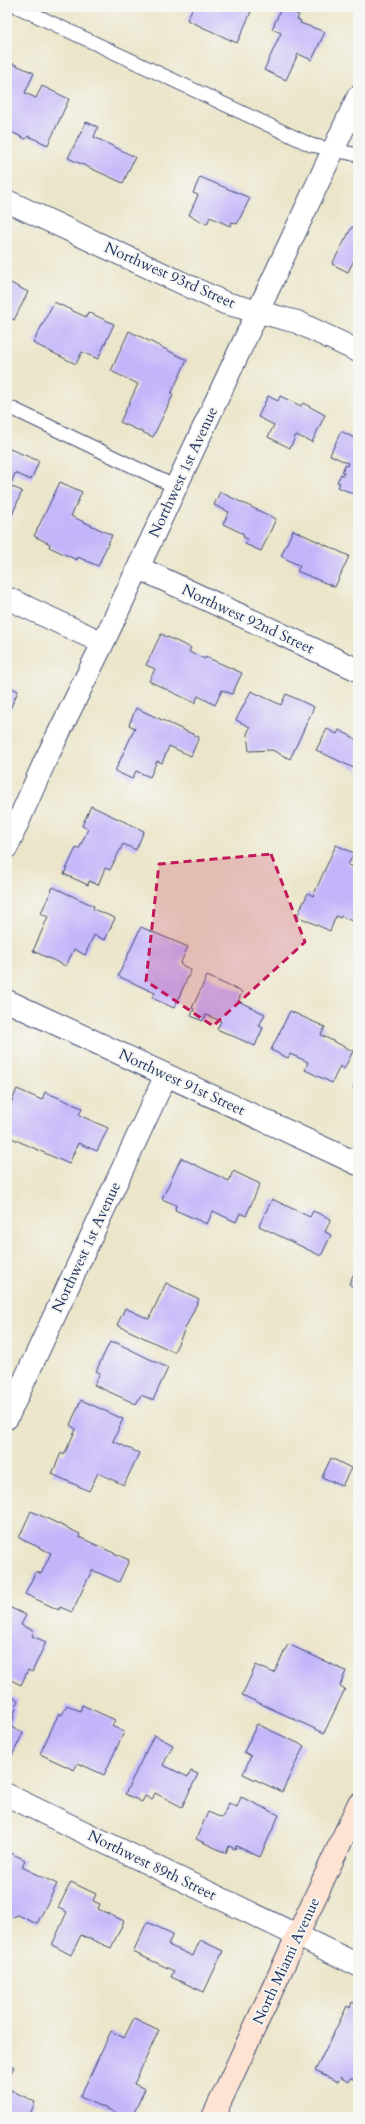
<svg xmlns="http://www.w3.org/2000/svg" width="365" height="2124" font-family="Cardo,serif">
<style>
.building{fill:#c4b5fa}
.lines{fill:none;stroke-linecap:round;stroke-linejoin:round}
.service-casing{stroke:#3a4a6e;stroke-width:15}
.minor-casing{stroke:#3a4a6e;stroke-width:24}
.secondary-casing{stroke:#3a4a6e;stroke-width:24}
.service{stroke:#fff;stroke-width:13}
.minor{stroke:#fff;stroke-width:22}
.secondary{stroke:#fee3d2;stroke-width:22}
.marked{fill:#c2185b;fill-opacity:0.2;stroke:#c2185b;stroke-width:3;stroke-dasharray:8 5;stroke-linejoin:round}
.labels{text-anchor:middle;stroke-width:4;stroke-linejoin:round;paint-order:stroke}
.street-label{font-size:15px;fill:#1b2f5e;stroke:#f6f6f2}
</style>
<rect width="100%" height="100%" fill="#f6f6f2"/>
<filter id="ink" filterUnits="userSpaceOnUse"><feTurbulence type="fractalNoise" baseFrequency=".025" numOctaves="2"/><feDisplacementMap in="SourceGraphic" scale="8" xChannelSelector="R" yChannelSelector="G"/><feConvolveMatrix kernelMatrix="1 2 1 2 8 2 1 2 1" color-interpolation-filters="sRGB"/></filter>
<filter id="wash" filterUnits="userSpaceOnUse"><feTurbulence type="fractalNoise" baseFrequency=".012" numOctaves="4" result="noise"/><feDisplacementMap in="SourceGraphic" scale="16" xChannelSelector="R" yChannelSelector="G"/><feGaussianBlur stdDeviation="0.9" result="paint"/><feColorMatrix in="noise" values="0 0 0 0 0 0 0 0 0 0 0 0 0 0 0 0 0 1.4 0 .05"/><feComposite in="paint" operator="in"/></filter>
<g filter="url(#wash)">
<rect width="100%" height="100%" fill="#ebe5c9"/>
<g id="blocks">
<path class="building" d="M193 7H240L251 12 237 43 187 20Z
M282 7 299 15 297 19 301 21 300 23 325 32 312 60 298 54 286 80 264 70 281 33 272 29Z
M7 61 34 73 25 93 36 98 42 86 69 99 48 145 28 136 26 139 7 130Z
M86 122 98 127 94 137 135 157 123 183 68 158Z
M200 177 250 198 237 224 232 222 230 226 210 217 207 224 189 215 198 195 193 193Z
M352 227 358 229V257L356 256 348 272 332 264Z
M7 281 28 292 14 320 7 316Z
M54 302 86 317 88 312 114 324 98 359 82 352 76 364 33 343Z
M129 331 187 360 171 394 173 395 153 437 120 422 138 384 111 371Z
M268 396 278 401 280 396 301 406 303 403 325 415 312 442 296 435 290 448 268 437 274 425 258 417Z
M341 431 354 438 356 435 358 436V496L338 487 340 483 337 482 341 474 343 475 344 473 342 472 345 465 347 466 348 463 330 455Z
M10 449 39 461 31 480 15 473 10 486 22 491 10 520 7 519V456Z
M60 482 82 492 71 516 112 535 98 566 78 557 77 560 49 547 50 544 34 536Z
M220 492 276 519 261 551 245 544 248 539 243 537 244 534 223 524 229 512 214 505Z
M293 530 349 556 335 587 297 571 300 566 281 556Z
M161 634 191 648 189 652 205 659 206 657 242 673 232 694 222 690 215 705 198 696 195 703 149 681 155 669 146 665Z
M7 686 18 691 9 711 7 710Z
M251 691 281 705 286 694 314 707 290 759 272 750 249 751 247 734 250 727 236 720Z
M136 708 199 737 191 756 169 746 162 763 157 761 150 777 136 771 132 779 115 771 135 728 129 725Z
M327 729 337 734 339 730 358 740V770L316 750Z
M91 806 144 831 136 850 123 844 110 870 105 868 98 885 89 881 88 885 64 874 76 848 79 849 88 829 82 826Z
M336 845 354 853 348 865 358 869V908L352 921 341 916 340 918 336 916 330 931 297 916 308 893 313 896Z
M53 887 94 906 93 909 115 918 105 940 94 935 85 955 74 949 66 966 33 951 48 917 41 913Z
M141 927 188 947 180 964 191 970 174 1008 152 998 155 993 118 976Z
M207 976 242 992 238 1001 265 1014 259 1026 263 1028 255 1046 217 1029 221 1021 206 1015 203 1021 191 1016 194 1009 192 1008Z
M290 1011 325 1027 321 1035 353 1051 344 1069 340 1066 332 1083 305 1070 308 1062 290 1054 288 1058 271 1050Z
M358 1078V1091L353 1088Z
M17 1089 42 1100 45 1092 82 1108 79 1115 108 1128 97 1151 78 1143 69 1164 7 1136V1112Z
M181 1158 229 1181 233 1171 260 1184 246 1216 240 1213 236 1222 213 1211 207 1224 175 1210 176 1205 162 1199Z
M272 1199 310 1217 313 1211 331 1219 325 1232 331 1235 321 1256 259 1226Z
M358 1265V1290L349 1284Z
M166 1283 199 1299 174 1352 117 1325 125 1308 149 1319Z
M110 1342 114 1344 115 1342 168 1368 153 1400 141 1395 136 1404 94 1385 100 1373 96 1371Z
M81 1400 123 1419 113 1441 139 1453 124 1485 98 1473 89 1491 52 1474 61 1453 64 1455 76 1429 70 1425Z
M331 1458 351 1468 342 1486 322 1477Z
M31 1511 80 1534 79 1537 129 1560 119 1582 92 1570 72 1612 60 1607 59 1610 25 1594 36 1571 41 1574 51 1553 19 1538Z
M7 1606 26 1615 21 1625 34 1631 32 1636 46 1642 32 1672 28 1670 21 1685 7 1678Z
M288 1644 346 1671 340 1686 345 1689 324 1733 242 1695 256 1665 274 1673Z
M7 1694 18 1700 11 1727 23 1733 12 1756 7 1753Z
M67 1705 80 1711 82 1705 115 1720 112 1726 124 1732 104 1775 78 1763 74 1770 40 1754 59 1713 62 1715Z
M257 1724 304 1746 282 1792 243 1774 251 1756 244 1752Z
M154 1735 173 1745 163 1765 188 1777 191 1771 198 1774 182 1807 155 1793 152 1800 145 1796 142 1802 125 1794Z
M241 1797 279 1815 260 1857 236 1846 235 1849 229 1846 226 1853 196 1839 208 1812 222 1818 229 1803 237 1807Z
M7 1851 25 1860 22 1867 57 1884 37 1924 18 1915 11 1918 7 1916Z
M71 1882 96 1894 93 1901 100 1904 98 1909 124 1921 111 1948 81 1935 71 1955 52 1945 67 1912 58 1908Z
M147 1922 173 1934 168 1945 193 1956 200 1940 223 1951 204 1992 171 1977 174 1971 133 1952Z
M352 2002 358 2005V2081L350 2078 348 2082 340 2077 338 2082 315 2071 347 2006 350 2008Z
M134 2018 159 2030 134 2084 145 2089 132 2117H126L80 2097 111 2031 124 2038Z
M7 2063 14 2067 7 2081Z
M7 2088 35 2102 29 2117H7Z"/>
</g>
</g>
<g filter="url(#ink)">
<use href="#blocks" fill-opacity="0" stroke="#3a4a6e" stroke-width="1"/>
<g class="lines">
<defs>
<path id="service" d="M18 7 311 145 358 155
M7 406 176 487"/>
<path id="minor" d="M7 201 225 303 297 322 358 351
M139 568 358 670
M7 598 103 643
M7 847 45 761 103 643 358 97
M7 1001 358 1164
M7 1418 166 1075
M7 1795 358 1965"/>
<path id="secondary" d="M213 2117 358 1805"/>
</defs>
<use href="#service" class="service-casing"/>
<use href="#minor" class="minor-casing"/>
<use href="#secondary" class="secondary-casing"/>
<use href="#service" class="service"/>
<use href="#minor" class="minor"/>
<use href="#secondary" class="secondary"/>
</g>
</g>
<path class="marked" d="M271 854 305 942 213 1026 146 981 159 864Z"/>
<g class="labels">
<g class="street-label">
<text transform="translate(170 275) rotate(24)" y="5">Northwest 93rd Street</text>
<text transform="translate(183 472) rotate(-65)" y="5">Northwest 1st Avenue</text>
<text transform="translate(248 619) rotate(25)" y="5">Northwest 92nd Street</text>
<text transform="translate(182 1082) rotate(25)" y="5">Northwest 91st Street</text>
<text transform="translate(86 1247) rotate(-65)" y="5">Northwest 1st Avenue</text>
<text transform="translate(152 1865) rotate(26)" y="5">Northwest 89th Street</text>
<text transform="translate(286 1961) rotate(-65)" y="5">North Miami Avenue</text>
</g>
</g>
<rect width="365" height="2124" fill="none" stroke="#f6f6f2" stroke-width="24"/>
</svg>
